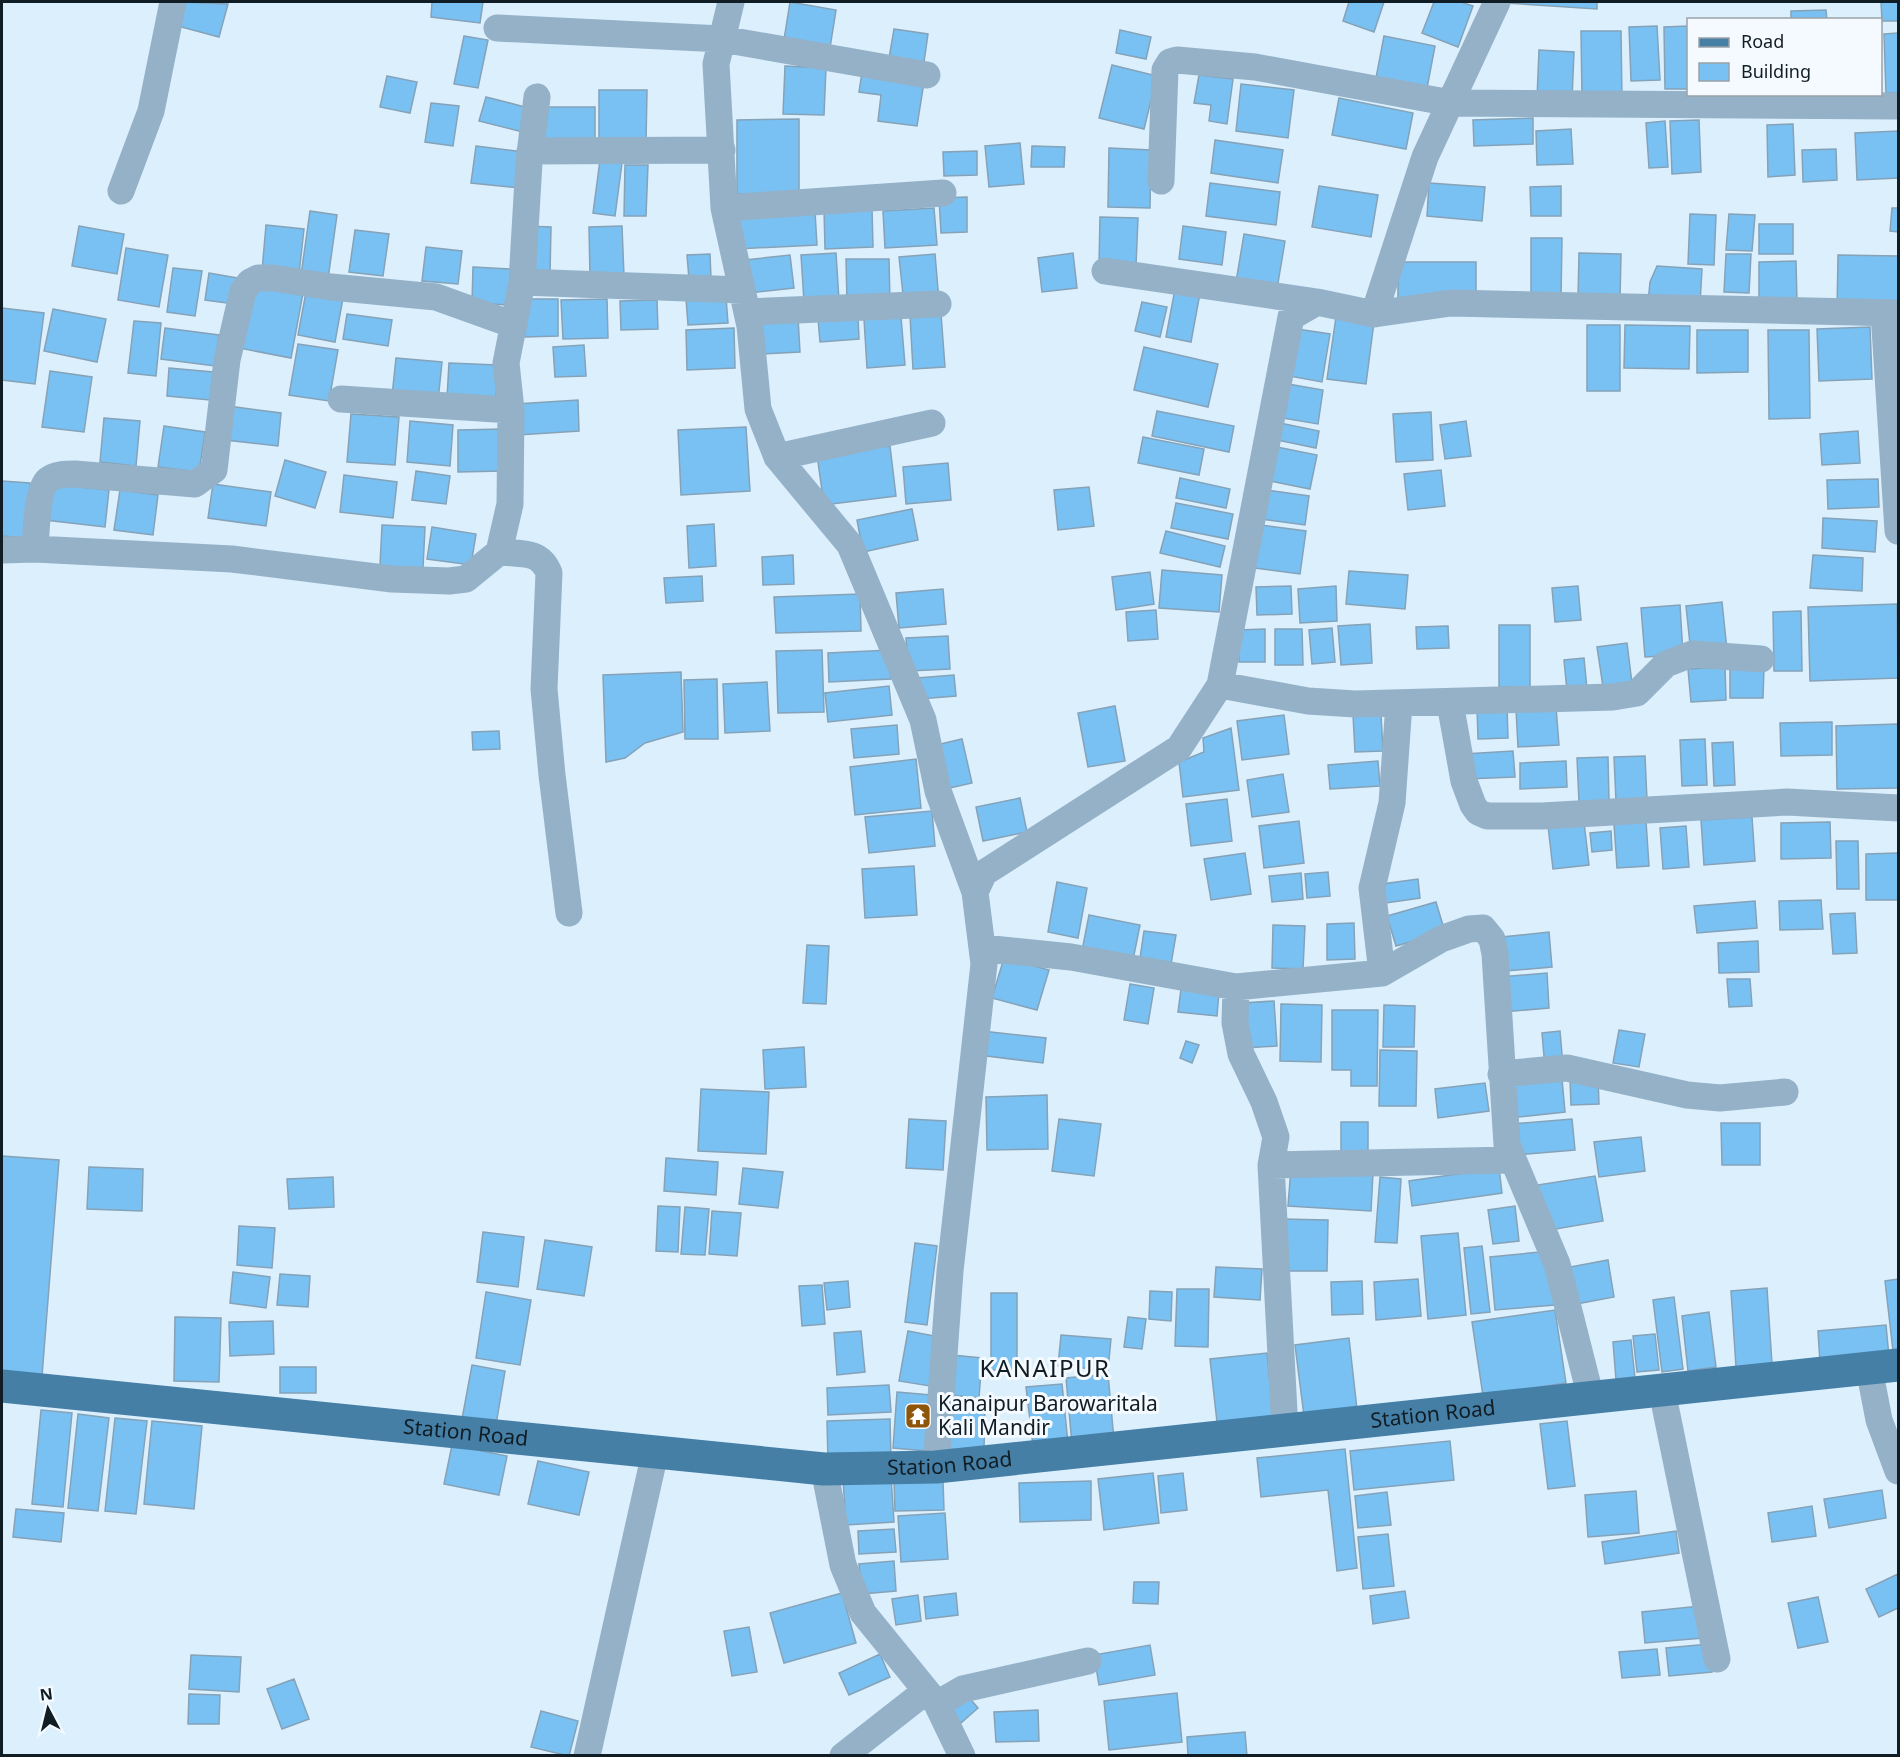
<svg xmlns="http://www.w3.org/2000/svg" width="1900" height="1757" font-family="'Noto Sans',sans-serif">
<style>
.building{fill:#7ac1f3;stroke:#84a2b8;stroke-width:1.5}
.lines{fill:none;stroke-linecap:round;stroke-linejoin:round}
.minor{stroke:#94b1c7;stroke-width:27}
.major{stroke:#457fa6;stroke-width:33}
.labels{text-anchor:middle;stroke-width:6;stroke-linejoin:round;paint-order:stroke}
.poi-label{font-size:21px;fill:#111d25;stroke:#f4faff;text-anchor:start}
.street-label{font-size:21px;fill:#111d25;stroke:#f4faff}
.quarter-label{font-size:24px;letter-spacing:1.5px;fill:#111d25;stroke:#f4faff}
</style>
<rect width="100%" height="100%" fill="#dceffd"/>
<path class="building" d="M181 2 228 4 219 37 174 25Z
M432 2H483L480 23 431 17Z
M790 2 836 10 829 54 783 46Z
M1349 2H1384L1374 32 1343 21Z
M1434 2H1461L1473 6 1458 47 1422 33Z
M1506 2H1597V9L1506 3Z
M1881 2H1898V21H1882Z
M1826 10 1827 20H1791V11Z
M1657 26 1660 80 1631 81 1629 27Z
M1688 26V89H1665L1664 27Z
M894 29 928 34 923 69 888 64Z
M1120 30 1151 37 1146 59 1116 53Z
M1581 31H1621L1622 98 1582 99Z
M1898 33V93H1886L1884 34Z
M464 36 488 40 478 88 454 84Z
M1384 36 1435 46 1427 88 1376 78Z
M1539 50 1574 52 1572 99 1537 98Z
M1112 65 1157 76 1144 129 1099 118Z
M785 66 826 68 824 115 783 114Z
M862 72 924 82 917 126 878 121 881 95 859 92Z
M1199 75 1233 79 1227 124 1209 121 1211 105 1194 103Z
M387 76 417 82 410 113 380 107Z
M1241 84 1294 90 1288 138 1236 131Z
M599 90H647L646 143H599Z
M486 97 529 108 523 132 479 121Z
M1339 98 1413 113 1406 149 1332 135Z
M431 103 459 106 453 146 425 142Z
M543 107H595V145L543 144Z
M1533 118V144L1474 146 1473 120Z
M799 119V194H737V120Z
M1699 120 1701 172 1672 174 1670 121Z
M1665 121 1668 167 1649 168 1646 123Z
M1793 124 1795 175 1768 177 1767 125Z
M1571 129 1573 164 1537 165 1536 131Z
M1898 131V178L1857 180 1855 133Z
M1215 140 1283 150 1278 183 1211 173Z
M1020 143 1024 184 989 187 985 146Z
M476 146 524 152 519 188 471 183Z
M1032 146 1065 147 1064 167H1031Z
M1109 148 1151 150 1150 208 1108 207Z
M1836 149 1837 180 1803 182 1802 150Z
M977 151V175L944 176 943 152Z
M600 160 622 163 615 216 593 213Z
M625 165H648L646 216H624Z
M1210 183 1280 192 1276 225 1206 216Z
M1429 183 1485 187 1482 221 1427 216Z
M1319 186 1378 195 1371 237 1312 227Z
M1561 186V216H1531L1530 187Z
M967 197V232L941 233 939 198Z
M872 208 873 247 825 249 824 209Z
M934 208 937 245 885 248 883 211Z
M1892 208H1898V232L1890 231Z
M310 211 337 215 328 279 301 275Z
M815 212 817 245 736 249 735 216Z
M1690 214 1716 215 1714 265 1688 264Z
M1729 214 1755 215 1752 251 1726 250Z
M1100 217 1138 218 1136 266 1099 265Z
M1759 224H1793V254H1759Z
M266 225 304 229 299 274 262 271Z
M79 226 124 234 117 274 72 266Z
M525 226 551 227 550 275H525Z
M622 226 624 276H590L589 227Z
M1183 226 1226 232 1222 265 1179 259Z
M355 230 389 234 383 276 349 272Z
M1244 234 1285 241 1276 295 1235 288Z
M1531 238H1562L1561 299 1531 300Z
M426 247 462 251 458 284 422 281Z
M126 248 168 255 159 307 118 300Z
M836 253 839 300 804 302 801 255Z
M1073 253 1077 288 1042 292 1038 258Z
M1579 253 1621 254 1620 300 1578 299Z
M710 254 711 278 689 279 687 255Z
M935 254 939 301 904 304 899 257Z
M1726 254H1751L1749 293 1724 292Z
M790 255 794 288 749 293 745 260Z
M1838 255 1898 256V312L1837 311Z
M846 259H889L890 302H847Z
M1796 261 1797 303 1759 304V262Z
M1398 262H1476V298L1398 299Z
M1657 266 1702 269 1700 304 1648 303 1650 282Z
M473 267 512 269 511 305 472 303Z
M173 268 202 271 195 316 167 312Z
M209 273 238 278 234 304 205 300Z
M255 283 304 288 291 358 239 348Z
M1175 289 1200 293 1191 342 1166 337Z
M306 292 343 298 335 342 298 335Z
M726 297 728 323 688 325 686 299Z
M525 299H558V336L525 337Z
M607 299 608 338 563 339 561 300Z
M657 300 658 329 621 330 620 301Z
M1142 302 1167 307 1160 337 1135 331Z
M2 308 44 313 35 384 2 380Z
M53 309 106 319 97 362 44 351Z
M347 314 392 320 388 346 343 339Z
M941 314 945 367 913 369 910 316Z
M798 317 800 352 762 354 761 318Z
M858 317 859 339 820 342 818 319Z
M901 317 905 365 867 368 864 319Z
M1336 317 1374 322 1366 384 1327 379Z
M134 321 161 323 156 376 128 373Z
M1587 325H1620V391H1587Z
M1625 325 1690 326 1689 369 1624 368Z
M1870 327 1872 379 1819 381 1817 329Z
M165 328 219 335 215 366 161 359Z
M734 328 735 368 687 370 686 330Z
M1297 329 1330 334 1322 382 1289 376Z
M1697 330H1748V372L1697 373Z
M1768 330H1809L1810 418 1769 419Z
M298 344 338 350 329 401 289 395Z
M584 345 586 376 555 377 553 347Z
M1144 347 1218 364 1208 407 1134 390Z
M396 358 442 362 438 401 392 396Z
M449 363 497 365 496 400 447 398Z
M169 368 213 372 210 400 167 396Z
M50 371 92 377 84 432 42 427Z
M1288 384 1323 390 1318 424 1282 418Z
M578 400 579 431 518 435 516 404Z
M228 406 281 413 278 446 225 440Z
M1157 411 1234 426 1229 452 1152 436Z
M1431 412 1433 460 1396 462 1393 414Z
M351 414 399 417 395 465 347 462Z
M104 418 140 421 136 466 100 462Z
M410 421 453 425 450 466 407 462Z
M1466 421 1471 456 1445 459 1440 425Z
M1275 422 1319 431 1316 448 1272 439Z
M164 426 205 432 199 472 158 467Z
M746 427 750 491 681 495 678 430Z
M503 429V471L458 472V430Z
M1858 431 1860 463 1822 465 1820 434Z
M1143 437 1204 449 1199 475 1138 463Z
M890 446 896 496 824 505 817 455Z
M1272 446 1317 455 1310 489 1265 480Z
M285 460 326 472 315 508 275 496Z
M948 463 951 500 906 504 903 467Z
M1441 470 1445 506 1408 510 1404 474Z
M416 471 450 476 446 504 412 500Z
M344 475 397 482 393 518 340 512Z
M1180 478 1230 489 1226 508 1176 498Z
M1878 479 1879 507 1828 509 1827 480Z
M2 481 30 483 28 538 2 536Z
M49 484 109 490 105 527 45 520Z
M213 484 271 492 266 526 208 518Z
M1089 487 1094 526 1058 530 1054 490Z
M120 490 158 495 153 535 114 530Z
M1266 490 1309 496 1305 525 1261 519Z
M1176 503 1233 514 1228 539 1171 528Z
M912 509 918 540 863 552 857 520Z
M1823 518 1877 521 1875 552 1822 548Z
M714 524 716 566 689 568 687 526Z
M1253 524 1306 531 1300 574 1247 567Z
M382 525 425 527 423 568 380 566Z
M432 527 476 534 471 565 427 559Z
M1166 531 1225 546 1220 567 1160 553Z
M793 555 794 584 763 585 762 557Z
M1813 555 1863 558 1862 591 1810 588Z
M1162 570 1222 575 1219 612 1159 608Z
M1349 571 1408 575 1405 609 1346 604Z
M1150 572 1154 604 1116 610 1112 577Z
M702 576 703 601 666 603 664 578Z
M1291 586 1292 614 1257 615 1256 587Z
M1336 586 1337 621 1300 623 1298 589Z
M1578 586 1581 620 1555 622 1552 588Z
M943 589 946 624 899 628 896 593Z
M860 594 861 631 776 633 774 597Z
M1722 602 1727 650 1691 654 1686 606Z
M1897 604 1898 678 1810 681 1808 607Z
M1680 605 1683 655 1645 657 1641 608Z
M1156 610 1158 639 1128 641 1126 612Z
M1801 611 1802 671H1774L1773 612Z
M1370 624 1372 663 1341 665 1338 626Z
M1499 625H1530V687H1499Z
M1448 626 1449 648 1417 649 1416 627Z
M1332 628 1335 662 1312 664 1309 630Z
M1265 629V662H1239L1238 630Z
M1275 629H1302L1303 665H1275Z
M948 636 950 669 908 671 906 638Z
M1627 643 1632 683 1603 687 1597 647Z
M822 650 824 712 778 713 776 651Z
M890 650 891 679 829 682 828 653Z
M1584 658 1587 689 1567 691 1564 660Z
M1725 667 1726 700 1691 702 1688 669Z
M1764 667 1763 698H1730V668Z
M681 672 683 732 645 743 625 758 606 762 603 675Z
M954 675 956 696 919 699 917 678Z
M717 679 718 739H685L684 680Z
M767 682 770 731 725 733 723 684Z
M889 686 892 715 828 722 825 693Z
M1115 706 1125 761 1088 767 1078 713Z
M1507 706 1508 738 1478 739 1477 707Z
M1556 707 1559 745 1518 747 1516 709Z
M1381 714 1383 751 1355 752 1353 715Z
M1284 715 1289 754 1242 760 1237 721Z
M1832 722V755L1781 756 1780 723Z
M1898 724V788L1837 789 1836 726Z
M897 725 899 754 854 758 851 729Z
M1231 728 1239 790 1183 797 1179 762 1204 752 1203 738Z
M499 731 500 749 473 750 472 732Z
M962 739 972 783 945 789 936 745Z
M1705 739 1707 785 1682 786 1680 740Z
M1733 742 1735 785 1714 786 1712 743Z
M1513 751 1515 777 1465 779 1464 754Z
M1645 756 1647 800 1616 801 1614 757Z
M1608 757 1609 801 1579 802 1577 758Z
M916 759 921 808 855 815 850 767Z
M1378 761 1380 786 1330 789 1328 765Z
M1566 761 1567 787 1520 789V763Z
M1283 774 1289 812 1252 817 1247 780Z
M1020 798 1027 832 983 841 976 807Z
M1227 799 1232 841 1191 846 1186 804Z
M932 811 935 846 869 853 865 817Z
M1752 817 1755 861 1704 865 1701 820Z
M1299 821 1304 863 1264 868 1259 826Z
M1646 821 1649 866 1617 868 1614 824Z
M1584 822 1589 865 1553 869 1548 826Z
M1830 822 1831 858 1781 859V823Z
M1686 826 1689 867 1663 869 1660 828Z
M1611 831 1612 850 1592 852 1590 833Z
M1836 841H1858L1859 889H1837Z
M1245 853 1251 894 1211 900 1204 859Z
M1898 853V900H1866V854Z
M914 866 917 915 865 918 862 869Z
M1328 872 1330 896 1307 898 1305 874Z
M1301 873 1303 899 1272 902 1269 876Z
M1418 879 1420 898 1386 903 1382 884Z
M1057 882 1087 888 1078 938 1048 932Z
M1821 900 1823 929 1780 930 1779 901Z
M1755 901 1757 928 1697 933 1694 906Z
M1436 902 1445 932 1396 946 1387 916Z
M1855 913 1857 953 1833 954 1830 914Z
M1089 915 1140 925 1132 965 1081 956Z
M1354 923 1355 959 1327 960V924Z
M1273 925 1305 926 1303 969 1272 968Z
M1144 931 1176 935 1170 970 1139 965Z
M1549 932 1552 967 1506 971 1502 937Z
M1758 941 1759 972 1719 973 1718 943Z
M807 945 829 946 826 1004 803 1003Z
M1004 958 1049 970 1037 1010 992 998Z
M1547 973 1549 1008 1502 1012 1500 977Z
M1727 979H1750L1752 1006 1729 1007Z
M1130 984 1154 988 1148 1024 1124 1020Z
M1181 989 1219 992 1217 1016 1178 1012Z
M1274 1001 1277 1046 1245 1048 1242 1003Z
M1281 1004 1322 1005 1321 1062 1280 1061Z
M1384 1005 1415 1006 1414 1047H1383Z
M1332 1010H1378L1377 1086H1351V1070H1332Z
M1619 1030 1645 1034 1639 1067 1613 1063Z
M982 1031 1046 1038 1043 1063 979 1055Z
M1560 1031 1563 1066 1545 1068 1542 1033Z
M1186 1041 1199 1045 1192 1063 1180 1058Z
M804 1047 806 1087 765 1089 763 1050Z
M1380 1050 1417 1051 1416 1106H1379Z
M1598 1077 1599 1104 1571 1105 1570 1079Z
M1562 1079 1565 1112 1509 1118 1506 1085Z
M1485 1083 1489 1111 1438 1118 1435 1089Z
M701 1089 769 1092 766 1154 698 1151Z
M1047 1095 1048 1149 987 1150 986 1097Z
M909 1119 946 1121 943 1170 906 1168Z
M1059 1119 1101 1124 1094 1176 1052 1171Z
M1572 1119 1575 1150 1514 1155 1511 1124Z
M1341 1122H1368V1151H1341Z
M1721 1123H1760V1165H1722Z
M1641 1137 1645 1171 1599 1177 1594 1142Z
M2 1156 59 1160 42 1376 2 1373Z
M666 1158 718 1162 716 1195 664 1191Z
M89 1167 143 1169 142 1211 87 1209Z
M743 1168 783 1172 778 1208 739 1204Z
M1291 1168 1373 1172 1371 1211 1288 1206Z
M1499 1168 1502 1193 1412 1206 1409 1181Z
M1595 1176 1603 1221 1550 1230 1531 1186Z
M333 1177 334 1207 289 1209 287 1179Z
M1380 1177 1401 1179 1397 1243 1375 1242Z
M658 1206 680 1207 678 1252 656 1251Z
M1515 1206 1519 1241 1493 1244 1488 1210Z
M685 1207 709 1209 705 1255 681 1254Z
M712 1211 741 1213 737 1256 709 1254Z
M1282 1219 1328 1220 1327 1271H1281Z
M239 1226 275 1228 272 1268 237 1265Z
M483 1232 524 1237 518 1287 477 1282Z
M1458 1233 1466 1315 1428 1319 1421 1236Z
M545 1240 592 1247 584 1296 537 1289Z
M915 1243 937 1246 927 1325 905 1322Z
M1482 1246 1490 1312 1471 1314 1464 1248Z
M1550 1251 1555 1305 1495 1310 1490 1257Z
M1608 1260 1614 1297 1576 1304 1570 1267Z
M1216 1267 1262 1269 1260 1300 1214 1297Z
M233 1272 270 1277 266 1308 230 1303Z
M280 1274 310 1276 308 1307 277 1305Z
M1418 1279 1421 1316 1376 1320 1374 1282Z
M1898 1279V1351H1893L1885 1281Z
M848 1281 850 1307 827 1310 824 1283Z
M1362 1281 1363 1314 1332 1315 1331 1282Z
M822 1285 825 1324 802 1326 799 1286Z
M1767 1288 1772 1364 1736 1367 1731 1291Z
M1177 1289H1209L1208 1347 1175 1346Z
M1150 1291 1172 1292 1171 1321 1149 1319Z
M486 1292 531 1300 520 1365 476 1358Z
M991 1293H1017V1370H991Z
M1674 1297 1683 1369 1662 1372 1653 1300Z
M1555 1310 1566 1383 1483 1396 1472 1322Z
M1709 1312 1716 1367 1688 1371 1682 1316Z
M175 1317 221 1318 219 1382 174 1381Z
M1128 1317 1146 1319 1142 1349 1124 1347Z
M273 1321 274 1354 230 1356 229 1322Z
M1886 1325 1889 1357 1820 1363 1818 1331Z
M861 1331 865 1372 837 1375 834 1333Z
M908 1331 940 1337 930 1386 899 1381Z
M1655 1334 1659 1370 1637 1372 1633 1336Z
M1061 1335 1111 1339 1108 1370 1058 1366Z
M1349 1338 1357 1409 1304 1416 1295 1345Z
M1631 1340 1635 1378 1616 1380 1613 1342Z
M1267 1353 1274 1425 1218 1431 1210 1359Z
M952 1355 982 1358 979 1398 949 1395Z
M472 1365 505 1371 496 1425 462 1419Z
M280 1367H316V1393H280Z
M1108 1374 1114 1440 1072 1444 1066 1378Z
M1062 1384 1068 1443 1033 1446 1026 1387Z
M889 1385 891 1412 828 1415 827 1388Z
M897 1392 931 1395 926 1451 893 1448Z
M944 1403 985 1404 984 1450 943 1449Z
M41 1410 72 1413 63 1507 32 1504Z
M78 1414 109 1418 98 1511 68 1508Z
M115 1418 147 1421 136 1514 105 1511Z
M890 1419 891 1459 828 1462 827 1421Z
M152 1421 202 1426 194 1509 144 1504Z
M1567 1421 1575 1486 1548 1489 1540 1424Z
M1450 1441 1454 1480 1354 1490 1350 1451Z
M452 1445 507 1456 499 1495 444 1484Z
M1345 1449 1357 1568 1337 1571 1328 1490 1261 1497 1257 1458Z
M538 1461 589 1472 579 1515 528 1504Z
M1153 1473 1159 1523 1104 1530 1098 1479Z
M1183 1473 1187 1510 1161 1513 1158 1476Z
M891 1476 894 1522 846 1525 843 1479Z
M943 1480 944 1510 895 1511 894 1481Z
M1091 1481V1520L1020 1522 1019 1483Z
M1882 1490 1886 1518 1829 1528 1824 1499Z
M1636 1491 1639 1533 1588 1537 1585 1495Z
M1387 1492 1391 1525 1358 1528 1355 1496Z
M1812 1506 1816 1536 1772 1542 1768 1513Z
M16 1509 64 1513 61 1542 13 1537Z
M945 1513 948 1559 901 1562 898 1516Z
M894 1529 896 1552 859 1554 858 1531Z
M1676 1531 1679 1553 1605 1564 1602 1542Z
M1388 1534 1394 1586 1363 1589 1358 1537Z
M894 1561 896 1591 862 1594 859 1564Z
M1898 1574V1608L1879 1617 1866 1589Z
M1134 1582H1159L1158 1604 1133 1603Z
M1405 1591 1409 1618 1373 1624 1370 1596Z
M842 1593 856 1643 784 1663 770 1613Z
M956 1593 958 1615 926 1619 924 1597Z
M918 1595 921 1621 896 1625 892 1599Z
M1818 1597 1828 1642 1798 1648 1788 1603Z
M1700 1606 1703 1638 1645 1643 1642 1612Z
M749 1627 757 1672 732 1676 724 1631Z
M1709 1644 1712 1672 1669 1676 1666 1648Z
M1150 1645 1155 1675 1099 1685 1094 1655Z
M1657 1649 1660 1675 1622 1678 1619 1652Z
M880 1654 890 1677 849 1695 839 1673Z
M191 1655 241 1657 239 1692 189 1689Z
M294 1679 309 1719 282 1729 267 1689Z
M965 1693 978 1708 961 1723 948 1708Z
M1177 1693 1182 1742 1109 1750 1104 1701Z
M189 1694 220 1695 219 1724H188Z
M1038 1710 1039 1741 996 1742 994 1712Z
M541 1711 578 1721 569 1756 531 1747Z
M1245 1732 1247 1756H1188L1187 1737Z"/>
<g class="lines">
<path class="minor" d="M731 2 716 64 724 208 750 326 758 409 777 457 850 545 923 720 938 791 975 892
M497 28 722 39 927 75
M530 151 722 150
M1161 181 1165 70 1170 62 1177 60 1255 67 1451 103 1898 106
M121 191 151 111 173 2
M724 208 943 193
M1105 271 1317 302
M522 282 529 162 537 97
M747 312 938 304
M1884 313 1898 531
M1374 314 1425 157 1497 2
M341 399 511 410
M777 457 932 423
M35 549C36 534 37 489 48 480 55 474 66 474 75 474L195 484 214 470 227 360 243 291 250 282 258 278H273L331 287 436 297 514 325
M2 550 35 549 232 559 392 579 449 581 466 579 499 552 510 504 511 410 506 363 522 282 742 290
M499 552C521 554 540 550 549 573L544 689 552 775 569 913
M1220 685 1308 701 1355 704 1613 697 1637 693 1666 664 1692 654 1761 659
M1450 703 1464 781 1473 805 1478 812 1487 816H1542L1787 802 1898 808
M983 948 1071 957 1236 987 1382 973 1441 939 1469 929 1483 928 1492 939 1495 954 1507 1145 1557 1264 1591 1398
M1382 973 1372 888 1392 803 1399 703
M1236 987 1235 1023 1241 1054 1264 1102 1276 1137 1271 1165 1285 1431
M1501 1074 1567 1068 1687 1095 1720 1098 1785 1092
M1271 1165 1511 1160
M1869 1368 1879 1420 1898 1471
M1662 1391 1717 1659
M936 1467 950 1271 984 964 975 892 984 873 1179 748 1220 685 1291 317 1317 302 1374 314 1451 303 1898 313
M824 1469 843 1565 863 1613 937 1704 962 1756
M937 1704 963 1689 1088 1661
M587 1756 655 1453
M843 1756 926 1691"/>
<path class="major" id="s1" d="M2 1386 824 1469 936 1467 1898 1365"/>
</g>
<defs>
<symbol id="temple-square" viewBox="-11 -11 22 22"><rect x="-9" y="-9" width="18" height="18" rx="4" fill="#8d5609" stroke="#f4faff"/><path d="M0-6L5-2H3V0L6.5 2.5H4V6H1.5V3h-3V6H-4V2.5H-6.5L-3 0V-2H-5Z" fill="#fff"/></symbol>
</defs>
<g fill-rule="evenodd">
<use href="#temple-square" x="903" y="1401" width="30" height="30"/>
</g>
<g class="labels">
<g class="poi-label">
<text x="938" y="1411">Kanaipur Barowaritala<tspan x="938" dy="24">Kali Mandir</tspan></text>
</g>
<g class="street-label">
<text dy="7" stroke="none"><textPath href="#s1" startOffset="1438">Station Road</textPath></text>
<text dy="7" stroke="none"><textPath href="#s1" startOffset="466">Station Road</textPath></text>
<text dy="7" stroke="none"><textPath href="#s1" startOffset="952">Station Road</textPath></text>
</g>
<g class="quarter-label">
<text x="1045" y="1377">KANAIPUR</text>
</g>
</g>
<rect width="1900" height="1757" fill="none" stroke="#111d25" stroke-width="6"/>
<rect x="1687" y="18" width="195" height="78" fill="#f4faff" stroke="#99a2a8" stroke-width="1.5"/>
<rect x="1699" y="38" width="30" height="9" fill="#457fa6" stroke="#99a2a8" stroke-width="1.5"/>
<text x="1741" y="48" font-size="18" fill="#111d25">Road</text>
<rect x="1699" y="63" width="30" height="18" fill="#7ac1f3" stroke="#99a2a8" stroke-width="1.5"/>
<text x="1741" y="78" font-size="18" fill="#111d25">Building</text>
<g transform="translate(48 1709) rotate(353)" stroke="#f4faff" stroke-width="4.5" paint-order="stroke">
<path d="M0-4.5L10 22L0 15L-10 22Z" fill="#111d25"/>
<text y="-9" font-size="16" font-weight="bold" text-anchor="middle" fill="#111d25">N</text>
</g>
</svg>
